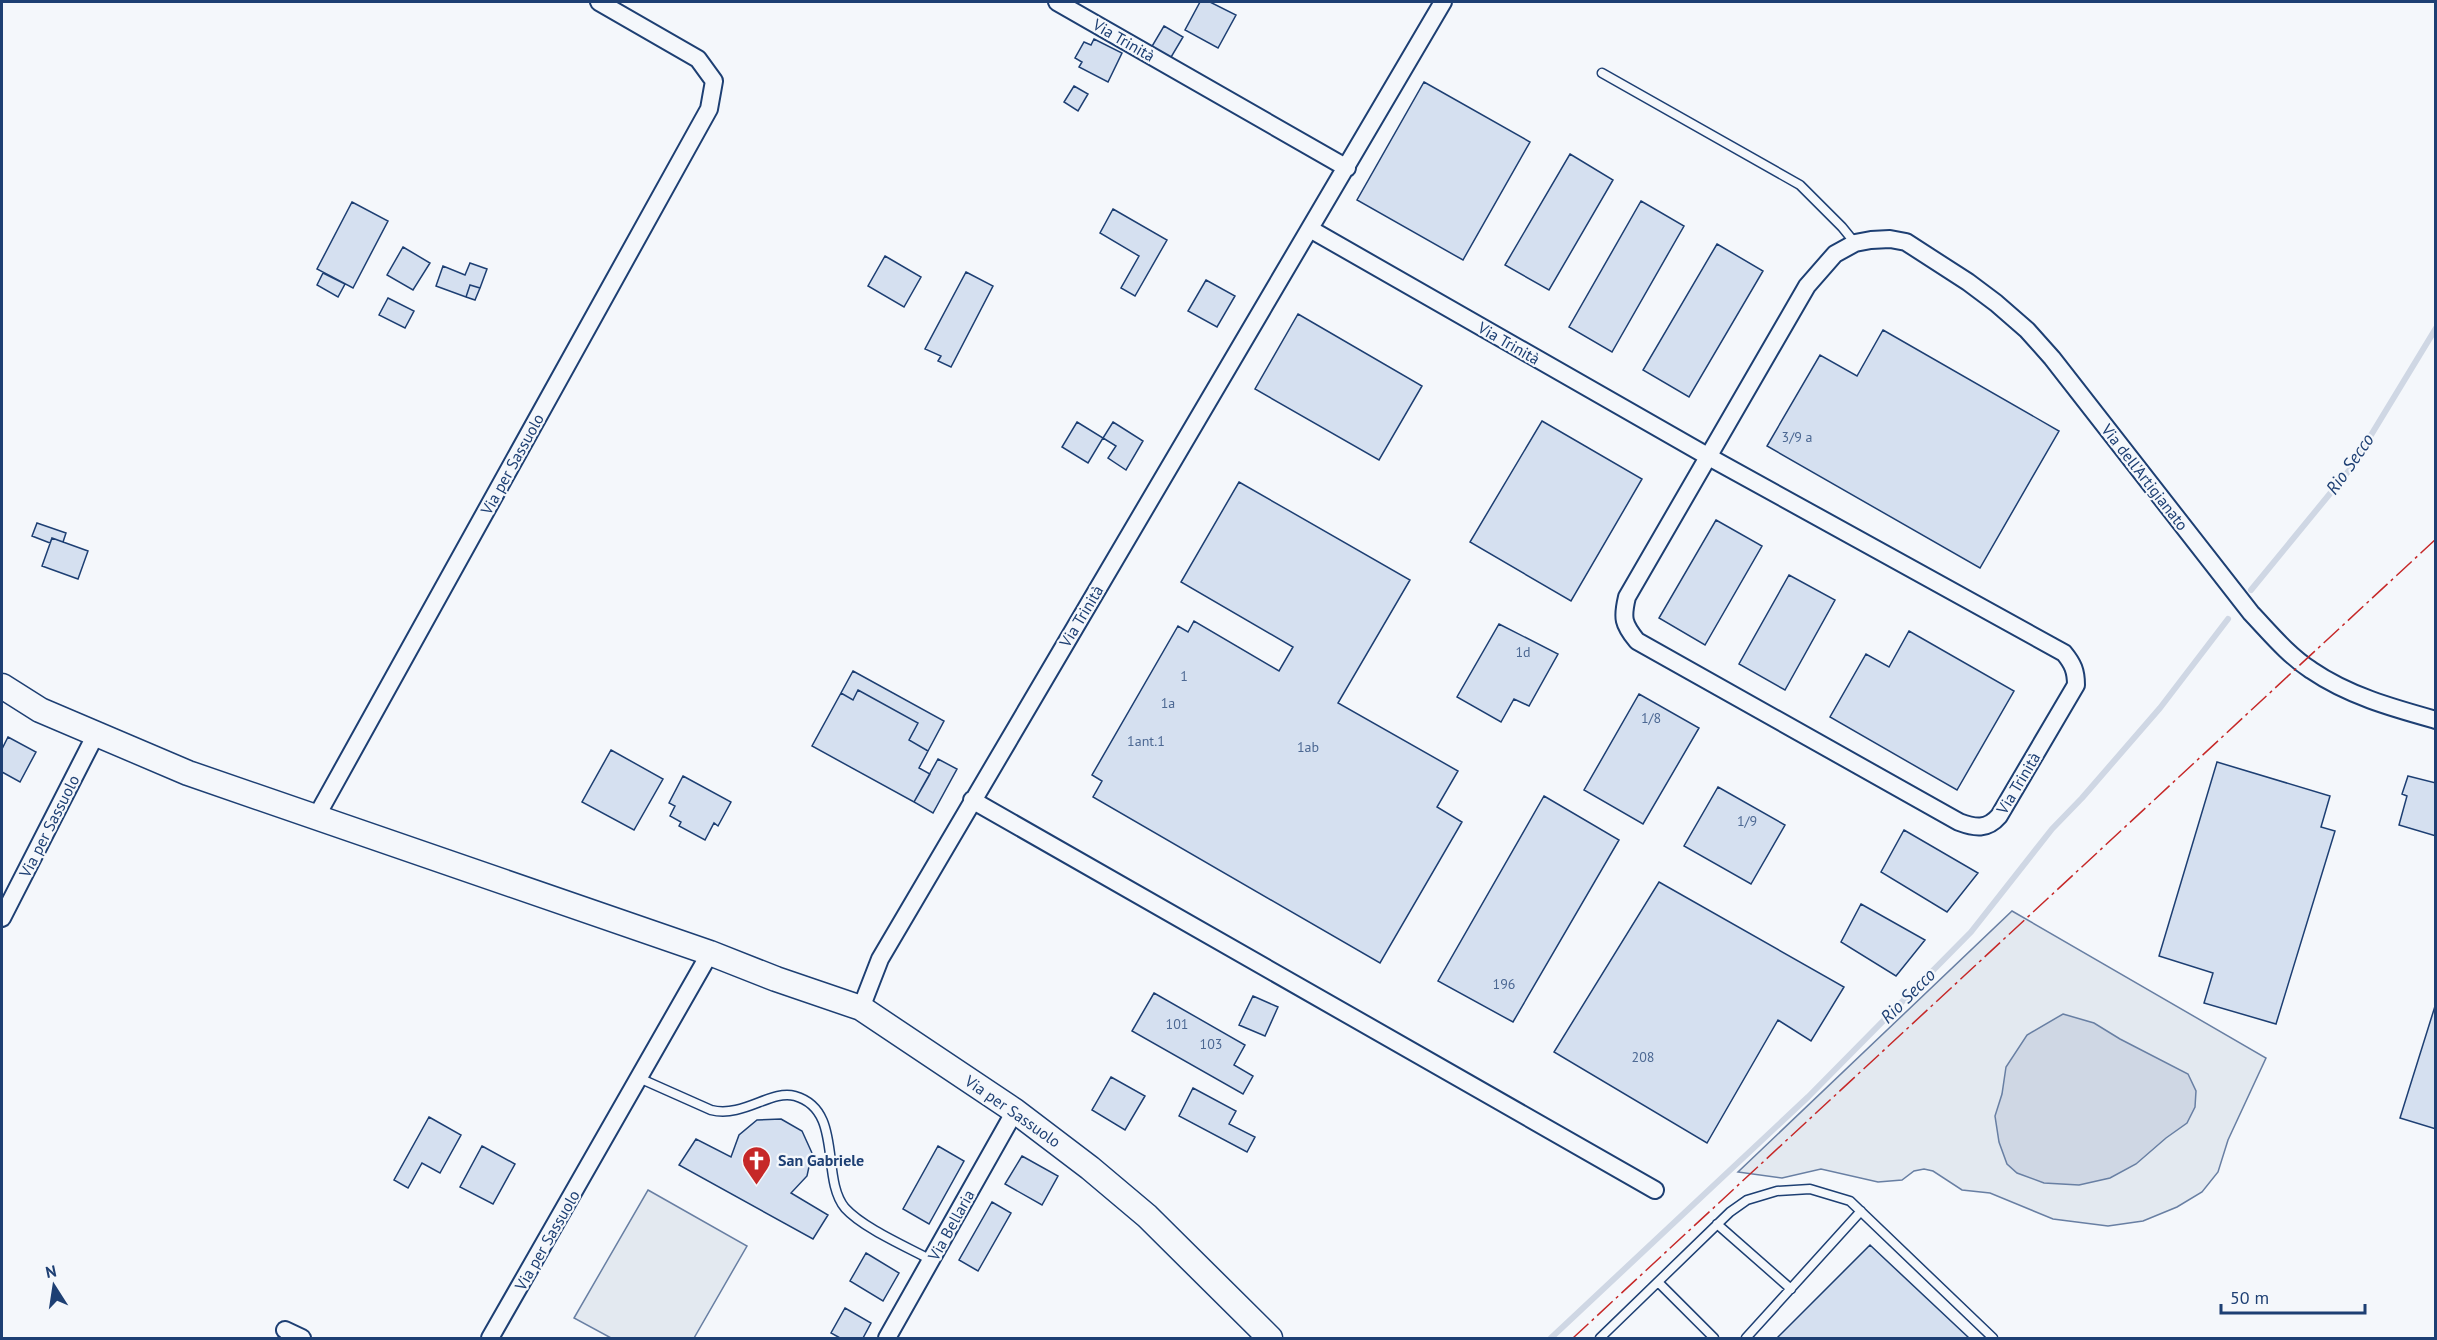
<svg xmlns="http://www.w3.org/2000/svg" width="2437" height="1340" font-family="'PT Sans',sans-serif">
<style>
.green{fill:#e3e9f0;stroke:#687fa3;stroke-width:1.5}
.water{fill:#cfd7e4;stroke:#687fa3;stroke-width:1.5}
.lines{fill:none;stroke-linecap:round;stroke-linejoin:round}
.stream{stroke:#cfd7e4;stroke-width:6}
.building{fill:#d5e0f0;stroke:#1d3f73;stroke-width:1.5}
.lane-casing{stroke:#1d3f73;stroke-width:11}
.street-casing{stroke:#1d3f73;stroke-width:20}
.secondary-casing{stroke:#1d3f73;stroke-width:27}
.lane{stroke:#f4f7fb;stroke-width:8}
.street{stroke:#f4f7fb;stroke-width:16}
.secondary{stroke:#f4f7fb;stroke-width:24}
.power{stroke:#c62828;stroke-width:1.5;stroke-dasharray:21 4.5 3 4.5;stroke-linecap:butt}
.labels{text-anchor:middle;stroke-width:4.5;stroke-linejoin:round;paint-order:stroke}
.number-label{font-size:14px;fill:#4b6792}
.street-label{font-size:16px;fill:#1d3f73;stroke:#f4f7fb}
.poi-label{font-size:16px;font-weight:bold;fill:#1d3f73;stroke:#f4f7fb;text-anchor:start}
.water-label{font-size:18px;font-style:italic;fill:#1d3f73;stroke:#f4f7fb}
</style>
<rect width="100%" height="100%" fill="#f4f7fb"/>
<path class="green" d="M2012 911 2266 1058 2228 1140 2218 1172 2202 1192 2177 1207 2143 1221 2108 1226 2053 1219 1990 1193 1962 1190 1933 1171 1924 1169 1914 1171 1902 1180 1878 1182 1821 1169 1782 1178 1738 1172Z
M648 1190 747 1246 694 1338H611L574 1318Z"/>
<path class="water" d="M2063 1014 2094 1023 2120 1039 2188 1074 2196 1091 2195 1107 2187 1123 2166 1138 2136 1164 2110 1178 2079 1185 2044 1183 2017 1173 2007 1164 1999 1142 1995 1116 2002 1094 2006 1067 2027 1035Z"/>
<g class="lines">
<path class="stream" d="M2251 590 2351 468 2436 328
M1551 1338 1808 1097 1971 932 2052 829 2082 798 2160 708 2228 619"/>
</g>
<path class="building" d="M1200 2H1210L1236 15 1218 48 1185 30Z
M1164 26 1183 37 1167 64 1148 53Z
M1094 39 1122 53 1108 82 1079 67 1082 62 1075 58 1084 42 1091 45Z
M1424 82 1530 142 1463 260 1357 200Z
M1074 86 1088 94 1078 111 1064 102Z
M1570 154 1613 180 1549 290 1505 265Z
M1641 201 1684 226 1612 352 1569 327Z
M352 202 388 221 353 288 317 269Z
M1113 209 1167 240 1135 296 1121 288 1139 256 1100 233Z
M1717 244 1763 271 1689 397 1643 370Z
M403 247 430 263 413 290 387 275Z
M885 256 921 277 904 307 868 286Z
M470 263 487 269 480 288 470 285 466 297 436 286 443 266 465 275Z
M966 272 993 286 951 367 938 361 941 356 925 349Z
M323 273 345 284 338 297 317 285Z
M1206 280 1235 296 1217 327 1188 311Z
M470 285 480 288 475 300 466 297Z
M388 298 414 311 405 328 379 315Z
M1298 314 1422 386 1379 460 1255 389Z
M1883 330 2059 431 1980 568 1767 446 1820 355 1857 376Z
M1542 421 1642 479 1571 601 1470 542Z
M1077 422 1103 438 1088 463 1062 447Z
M1113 422 1143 441 1126 470 1108 458 1116 446 1103 438Z
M1239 482 1410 580 1338 703 1458 771 1437 807 1462 822 1380 963 1093 797 1102 781 1092 775 1178 626 1188 632 1194 621 1279 671 1293 647 1181 582Z
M1716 520 1762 546 1705 645 1659 618Z
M37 523 66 533 63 542 52 538 50 543 32 536Z
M52 538 88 551 78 579 42 566Z
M1789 575 1835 600 1785 690 1739 664Z
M1499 624 1558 654 1529 706 1514 699 1501 722 1457 697Z
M1909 631 2014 691 1957 790 1830 717 1866 654 1889 667Z
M853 671 944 721 928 751 909 740 918 723 858 690 853 700 841 693Z
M858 690 918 723 909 740 928 751 919 768 930 774 914 802 812 746 841 693 853 700Z
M1639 694 1699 728 1643 824 1584 790Z
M8 737 36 752 20 782 2 772V749Z
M611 750 663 779 634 830 582 802Z
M938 759 957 769 933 813 914 802Z
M2217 762 2330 796 2321 827 2335 831 2276 1024 2204 1003 2213 973 2159 956Z
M683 776 731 802 718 826 714 823 705 840 679 826 681 822 670 816 675 806 669 803Z
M2408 776 2436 783V836L2399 825 2407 796 2402 794Z
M1718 787 1785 825 1751 884 1684 846Z
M1544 796 1619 840 1513 1022 1438 981Z
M1904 830 1978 873 1947 912 1881 872Z
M1659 882 1844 987 1811 1041 1778 1020 1707 1143 1554 1052Z
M1861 904 1925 940 1896 976 1841 942Z
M1154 993 1245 1045 1234 1065 1253 1076 1243 1094 1132 1031Z
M1253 996 1278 1007 1265 1036 1239 1025Z
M2436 1003V1129L2400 1118Z
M1111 1077 1145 1096 1125 1130 1092 1110Z
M1193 1088 1236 1111 1229 1124 1255 1137 1247 1152 1179 1116Z
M429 1117 461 1135 440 1173 422 1163 408 1188 394 1180Z
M781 1119 802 1131 812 1153 807 1176 791 1193 828 1215 813 1239 679 1165 696 1139 731 1157 739 1135 757 1120Z
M482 1146 515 1164 493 1204 460 1187Z
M938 1146 964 1161 929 1224 903 1209Z
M1022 1156 1058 1176 1042 1205 1005 1184Z
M992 1202 1011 1213 978 1271 959 1260Z
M1870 1245 1969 1338H1777Z
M866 1253 899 1273 883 1301 850 1281Z
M845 1308 871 1323 863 1338H840L831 1333Z"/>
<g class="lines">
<defs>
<path id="lane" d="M1602 73 1800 185 1842 227 1855 243
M639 1078 711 1110C744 1118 771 1089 795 1096 844 1110 820 1178 845 1208 863 1228 907 1247 931 1260
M1717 1224 1791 1289
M1658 1282 1714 1338
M1600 1338 1730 1212 1747 1200 1777 1191 1810 1189 1850 1201 1993 1338
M1746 1338 1861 1211"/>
<path id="street" d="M1057 2 1347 168
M1310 229 1709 457 2064 653C2073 664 2076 671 2076 685L1999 816C1987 830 1975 828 1959 822L1637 641C1623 624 1622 618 1627 597L1807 286 1835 254 1855 243 1871 240 1890 239 1906 242 1968 282 1996 303 2027 330 2052 358 2251 613C2270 633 2288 655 2311 670 2349 696 2393 708 2436 720
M972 800 1655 1190
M315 819 709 109 714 81 698 59 599 2
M2 918 96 734
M861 1008 880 959 1443 2
M285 1330 302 1338
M490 1338 710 953
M887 1338 1015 1111"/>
<path id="secondary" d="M2 686 40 710 188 773 710 953 776 979 861 1008 1015 1111 1090 1168 1147 1216 1270 1338"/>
</defs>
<use href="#lane" class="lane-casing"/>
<use href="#street" class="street-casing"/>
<use href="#secondary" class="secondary-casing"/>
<use href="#lane" class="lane"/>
<use href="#street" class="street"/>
<use href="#secondary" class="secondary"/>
<path class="power" d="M1573 1338 2436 539"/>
</g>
<defs>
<symbol id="church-pin" viewBox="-11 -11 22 30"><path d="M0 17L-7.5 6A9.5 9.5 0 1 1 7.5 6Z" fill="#c62828" stroke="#f4f7fb"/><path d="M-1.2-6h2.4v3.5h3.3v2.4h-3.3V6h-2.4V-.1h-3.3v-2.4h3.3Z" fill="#fff"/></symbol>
</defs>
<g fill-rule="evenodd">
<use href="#church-pin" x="740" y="1144" width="33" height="45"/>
</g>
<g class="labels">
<g class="number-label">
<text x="1797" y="442">3/9 a</text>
<text x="1523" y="657">1d</text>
<text x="1184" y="681">1</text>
<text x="1168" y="708">1a</text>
<text x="1651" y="723">1/8</text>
<text x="1146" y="746">1ant.1</text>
<text x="1308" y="752">1ab</text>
<text x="1747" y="826">1/9</text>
<text x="1504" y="989">196</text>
<text x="1177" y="1029">101</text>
<text x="1211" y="1049">103</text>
<text x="1643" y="1062">208</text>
</g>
<g class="street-label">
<text transform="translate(1124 40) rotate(30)" y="6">Via Trinità</text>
<text transform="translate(1509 343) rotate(30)" y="6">Via Trinità</text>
<text transform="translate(512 464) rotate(-61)" y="6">Via per Sassuolo</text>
<text transform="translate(2145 477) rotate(52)" y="6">Via dell'Artigianato</text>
<text transform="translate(1081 616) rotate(-59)" y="6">Via Trinità</text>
<text transform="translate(2018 783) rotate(-59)" y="6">Via Trinità</text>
<text transform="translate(49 826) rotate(-63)" y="6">Via per Sassuolo</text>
<text transform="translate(1013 1111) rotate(35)" y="6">Via per Sassuolo</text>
<text transform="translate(951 1225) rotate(-61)" y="6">Via Bellaria</text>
<text transform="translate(547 1240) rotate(-60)" y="6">Via per Sassuolo</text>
</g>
<g class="poi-label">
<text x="778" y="1166">San Gabriele</text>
</g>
<g class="water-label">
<text transform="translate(2350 464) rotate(-55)" y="6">Rio Secco</text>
<text transform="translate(1908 996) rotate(-45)" y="6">Rio Secco</text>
</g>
</g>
<rect width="2437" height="1340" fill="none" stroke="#1d3f73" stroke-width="6"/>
<g transform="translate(54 1286) rotate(348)" stroke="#f4f7fb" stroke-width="4.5" paint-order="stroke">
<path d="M0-4.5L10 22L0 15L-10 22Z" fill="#1d3f73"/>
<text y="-9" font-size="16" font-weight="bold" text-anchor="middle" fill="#1d3f73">N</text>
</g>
<path d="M2221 1304v9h144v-9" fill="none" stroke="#1d3f73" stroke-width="3"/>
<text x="2230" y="1304" font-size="18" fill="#1d3f73" stroke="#f4f7fb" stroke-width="4.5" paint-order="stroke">50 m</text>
</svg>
